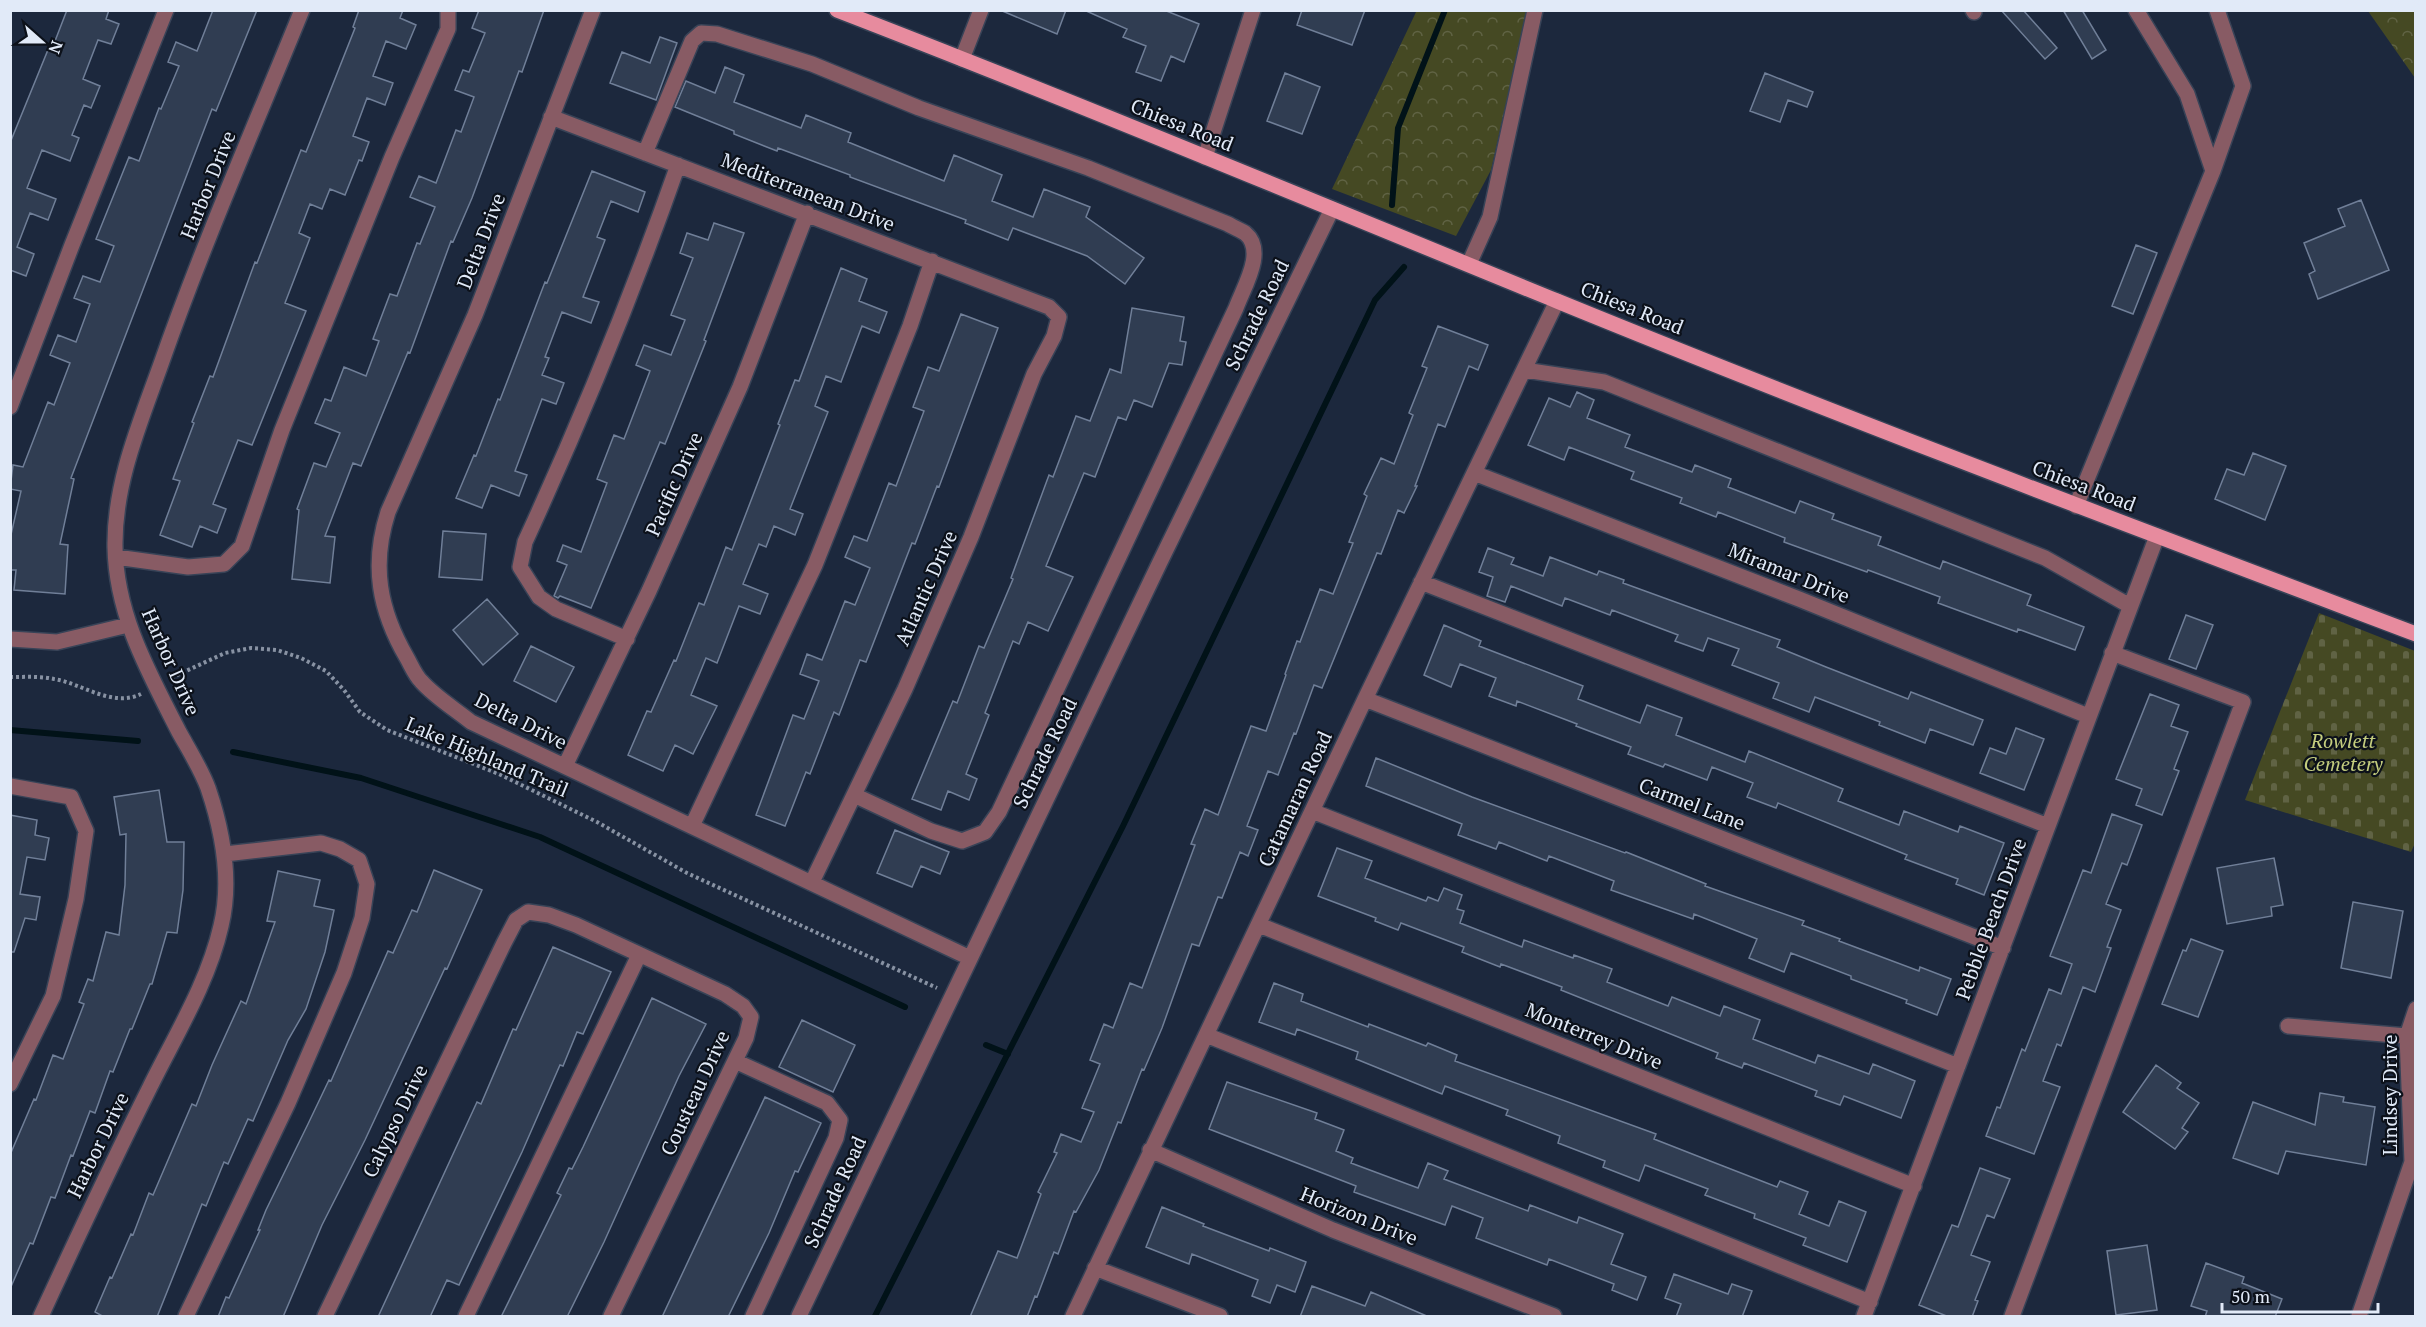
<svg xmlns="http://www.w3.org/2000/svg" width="2426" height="1327" font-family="'PT Serif',serif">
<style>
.forest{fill:url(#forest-crowns)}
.cemetery{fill:url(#cemetery-stones)}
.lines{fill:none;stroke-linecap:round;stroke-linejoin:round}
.stream{stroke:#011218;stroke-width:6}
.building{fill:#303d52;stroke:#707f98;stroke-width:1.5}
.minor-casing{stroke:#384357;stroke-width:18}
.major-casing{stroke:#384357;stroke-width:18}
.path{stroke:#8892a3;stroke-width:4;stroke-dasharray:3 3;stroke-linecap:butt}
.minor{stroke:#885b64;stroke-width:15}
.major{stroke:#e78b9e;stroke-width:15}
.labels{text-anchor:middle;stroke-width:4.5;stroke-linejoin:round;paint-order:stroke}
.street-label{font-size:20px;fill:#e1eaf8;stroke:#0c111a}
.park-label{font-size:20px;font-style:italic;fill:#c4cd7e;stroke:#0c111a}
</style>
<defs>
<pattern id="forest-crowns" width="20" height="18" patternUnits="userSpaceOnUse" patternTransform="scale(1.5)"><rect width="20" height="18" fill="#454923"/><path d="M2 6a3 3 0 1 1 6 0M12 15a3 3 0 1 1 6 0" fill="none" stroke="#606344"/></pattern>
<pattern id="cemetery-stones" width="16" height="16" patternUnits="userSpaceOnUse" patternTransform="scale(1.5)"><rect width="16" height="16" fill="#454923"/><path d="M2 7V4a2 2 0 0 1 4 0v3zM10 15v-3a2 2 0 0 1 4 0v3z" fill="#606344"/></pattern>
</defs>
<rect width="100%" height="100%" fill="#1c283d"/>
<path class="forest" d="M1417 10 1527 11 1491 170 1456 236 1332 189Z
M2368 11H2415V78Z"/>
<path class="cemetery" d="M2319 613 2415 651 2416 841 2411 852 2245 800Z"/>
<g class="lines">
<path class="stream" d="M1392 205 1398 128 1445 10
M10 730 138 741
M233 752 361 778 540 837 905 1007
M986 1045 1008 1054
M875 1316 1123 826 1375 300 1404 267"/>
</g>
<path class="building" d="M67 10H109L106 19 119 24 111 44 98 40 83 79 100 86 91 108 84 105 72 135 79 138 70 161 42 150 27 188 56 199 48 220 30 213 17 247 34 254 26 276 10 270V143L52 40 55 41Z
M213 10H257L216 111 212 109 71 478 74 479 60 544 68 545 65 594 14 590 16 570H10V539L21 491 10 489 13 465 23 467 48 402 54 405 70 363 50 355 58 335 76 342 90 304 74 298 83 276 100 282 114 246 96 239 129 157 139 161 159 108 161 109 179 66 168 62 176 42 197 51Z
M359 10H403L400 18 416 25 406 49 386 41 373 76 393 83 385 105 367 98 353 136 369 142 362 161 359 160 345 195 330 189 322 209 310 204 299 233 310 238 285 303 306 311 252 445 238 440 213 504 226 509 217 533 200 526 192 547 160 535 180 481 173 479 194 423 192 422 210 376 213 377 255 262 257 263 301 150 306 152 355 28 353 27Z
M479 10H544L522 72 519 71 472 198 453 242 451 241 410 353 408 352 361 466 353 463 325 536 335 537 330 583 292 579 299 510 297 509 314 463 326 467 340 433 315 423 325 399 331 401 344 367 366 376 379 341 373 339 390 294 397 296 417 243 420 244 435 207 410 197 419 176 436 183 456 130 461 132 474 97 455 90 463 70 469 72 485 33 472 28Z
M1000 10H1066L1057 34Z
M1084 10H1164L1199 24 1184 62 1171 56 1161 81 1136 72 1146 46 1123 37 1127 29Z
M1302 10H1365L1352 45 1297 25Z
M2001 10H2023L2057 48 2045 59Z
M2063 10H2082L2106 50 2092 59Z
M660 37 677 43 656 100 610 83 622 52 650 63Z
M725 67 744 75 734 102 801 128 806 115 851 133 848 142 944 181 954 155 1002 175 992 201 1033 217 1044 189 1090 207 1086 217 1144 258 1125 284 1087 256 1013 228 1008 240 965 223 966 220 850 177V175L778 148 777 151 734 134V131L675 107 686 81 715 93Z
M1285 73 1320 87 1302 134 1267 121Z
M1765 73 1813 92 1807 107 1788 100 1780 122 1750 111Z
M592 171 645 192 638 212 611 201 597 237 605 240 583 297 599 302 591 323 562 312 545 357 549 358 542 375 564 383 556 404 542 399 515 471 527 475 519 496 491 485 482 508 456 498 474 455 476 456 498 399 500 400 545 282 547 283Z
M2361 200 2389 270 2318 299 2309 274 2315 271 2304 243 2345 226 2338 209Z
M714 223 744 233 704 340 706 341 665 444 660 442 591 608 560 596 558 598 554 596 567 565 557 561 563 545 581 552 607 483 597 479 614 435 624 439 650 371 636 365 644 345 671 355 685 320 671 315 693 258 680 253 687 233 708 240Z
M2136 245 2157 253 2133 314 2112 306Z
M841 268 867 279 859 301 887 312 879 333 862 326 841 382 826 376 815 406 828 412 790 509 803 514 795 535 774 526 766 547 759 544 743 584 768 594 760 614 739 606 717 663 706 658 691 695 717 706 693 754 675 745 663 771 628 755 647 711 651 712 674 660 676 661 699 603 704 605 726 547 732 550 780 425 778 424 795 380 799 381Z
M1132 308 1184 317 1180 341 1186 342 1182 365 1169 363 1152 407 1134 400 1126 420 1118 417 1095 477 1084 473 1046 566 1073 577 1048 631 1028 622 1019 644 1013 641 985 713 989 715 966 774 977 779 969 800 948 791 941 810 912 799 953 701 957 703 979 646 984 648 1013 579 1011 578 1049 475 1053 477 1076 416 1090 421 1110 369 1121 373Z
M961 314 998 328 939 487 937 486 915 544 912 543 866 662 860 660 839 715 834 712 810 774 806 772 785 826 756 815 793 715 804 719 819 681 800 674 807 654 822 660 845 601 855 605 870 568 845 557 854 536 867 541 889 483 896 486 924 411 913 407 928 367 939 371Z
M1438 326 1488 345 1478 370 1469 366 1445 427 1438 424 1415 486H1417L1404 513 1398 510 1381 554 1377 553 1322 688 1314 685 1296 734 1294 733 1278 775 1268 771 1247 826 1258 830 1248 856 1240 852 1222 898 1218 897 1199 946 1192 944 1162 1028 1144 1070 1142 1069 1121 1123 1118 1122 1099 1170 1076 1212 1074 1211 1058 1254 1054 1252 1037 1297 1035 1296 1027 1317H970L998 1251 1017 1258 1041 1194 1038 1192 1057 1153 1054 1152 1061 1134 1081 1142 1094 1112 1082 1108 1100 1064 1090 1060 1104 1024 1113 1028 1130 983 1142 988 1195 845 1191 844 1205 809 1218 815 1251 726 1266 731 1286 675 1285 674 1297 641 1300 642 1320 589 1333 594 1353 543 1349 542 1367 496 1364 494 1381 458 1394 464 1413 415 1409 413 1427 368 1422 366Z
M1577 392 1594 400 1587 418 1630 435 1625 447 1692 472 1695 465 1731 479 1728 487 1795 513 1800 501 1834 514 1832 519 1881 537 1878 545 1940 569 1943 561 2031 595 2027 605 2084 627 2075 650 2018 629 2017 632 1938 603 1940 597 1868 570 1867 572 1784 542 1785 538 1718 512 1716 517 1680 503 1682 498 1631 479 1634 472 1569 447 1564 460 1528 445 1549 398 1570 407Z
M2253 453 2286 466 2265 520 2215 499 2227 469 2244 475Z
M443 531 486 534 482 580 439 577Z
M1488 548 1514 558 1511 564 1543 576 1550 557 1597 575 1599 571 1624 580 1623 583 1780 640 1777 647 1826 667 1908 699 1911 692 1983 720 1973 745 1930 729 1925 743 1879 725 1880 722 1815 697 1809 712 1773 698 1779 683 1732 665 1739 649 1708 638 1703 651 1675 641 1678 635 1612 610 1610 615 1565 598 1562 606 1511 586 1505 602 1487 596 1493 577 1479 572Z
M487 599 518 634 483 665 453 630Z
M2186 615 2213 625 2196 669 2169 659Z
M1444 625 1481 641 1479 646 1583 686 1578 699 1640 723 1647 705 1682 718 1676 735 1745 762 1749 751 1843 789 1838 801 1899 825 1904 811 1958 832 1960 826 2004 843 1984 895 1956 884 1958 879 1905 859 1907 855 1778 803 1776 808 1747 797 1753 783 1712 767 1707 780 1665 764 1663 767 1628 754 1631 747 1576 726 1577 724 1517 701 1516 706 1489 696 1496 678 1460 664 1451 687 1424 675Z
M531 646 574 667 556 702 514 681Z
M2150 694 2179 705 2171 726 2188 732 2174 769 2179 771 2162 815 2136 805 2142 789 2116 779Z
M2016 728 2044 739 2024 790 1980 773 1990 748 2006 754Z
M1376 758 1472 797 1625 853 1626 852 1706 884 1705 886 1804 921 1802 925 1840 939 1839 941 1919 971 1920 967 1951 979 1937 1015 1906 1003 1907 1000 1851 979V976L1791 953 1784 972 1749 958 1757 939 1694 914 1693 919 1611 890 1614 881 1549 856 1547 861 1499 842 1496 849 1458 835 1462 824 1366 786Z
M159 790 167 842H184L183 890 177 933 167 932 152 984H150L132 1029H130L113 1072 110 1071 95 1113 90 1111 73 1156 71 1155 55 1198 51 1197 33 1244 30 1243 10 1289V1155L34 1099 36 1100 53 1055 63 1059 84 1004 79 1002 88 979 93 981 106 932 119 935 125 885 126 834 120 835 114 797Z
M2112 814 2142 825 2127 865 2122 863 2106 904 2121 910 2107 947 2111 948 2095 992 2083 987 2061 1046 2057 1044 2043 1081 2060 1087 2034 1154 1986 1136 1997 1107 2000 1108 2022 1049 2025 1051 2049 989 2061 994 2072 964 2050 956 2083 870 2091 873Z
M10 815 37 820 35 835 49 838 45 860 27 857 20 894 40 897 36 920 25 918 14 952H10Z
M895 830 949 852 940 874 921 866 912 887 877 873Z
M1337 848 1372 861 1365 878 1426 901 1428 897 1438 901 1444 888 1462 895 1457 909 1464 911 1460 923 1522 947 1524 940 1573 958 1574 955 1612 969 1607 982 1668 1006 1672 997 1720 1016 1724 1006 1760 1020 1753 1039 1815 1063 1818 1055 1869 1074 1873 1064 1915 1081 1901 1118 1844 1096 1840 1105 1815 1096 1817 1091 1744 1063 1742 1068 1716 1058 1718 1053 1561 990 1562 987 1501 964 1500 967 1462 952 1464 947 1401 923 1398 930 1375 921 1376 918 1318 896Z
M2274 858 2283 905 2271 907 2272 916 2227 924 2217 868Z
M434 870 482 890 447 969 445 968 365 1140 322 1225 283 1317H218L226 1297 229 1298 260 1230H258L266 1210 308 1124 329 1080 331 1081 388 951 393 953 412 910 417 912Z
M278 871 320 880 314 906 334 910 325 952 306 1009 288 1040 253 1121 248 1119 228 1164 224 1162 206 1206 202 1204 157 1317H104L95 1312 110 1277 112 1278 131 1234 133 1235 149 1193 153 1195 192 1104 196 1106 212 1065 241 1001 246 1004 275 922 267 921Z
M2353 902 2403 911 2391 978 2341 968Z
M2191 939 2223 951 2198 1017 2162 1004 2183 950 2186 951Z
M553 947 611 972 583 1034 577 1032 563 1066 560 1065 522 1152 459 1285 447 1280 430 1317H378L477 1102 481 1104 513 1029 516 1030Z
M1274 983 1303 994 1301 1001 1368 1027 1369 1024 1426 1046 1428 1043 1457 1055 1455 1061 1656 1134 1654 1139 1705 1159 1777 1187 1780 1181 1808 1192 1799 1214 1829 1226 1839 1201 1866 1212 1847 1262 1803 1245 1806 1238 1754 1218 1755 1214 1705 1195 1708 1189 1645 1165 1639 1181 1603 1167 1605 1161 1558 1143 1560 1136 1506 1115 1508 1110 1445 1086 1442 1094 1356 1059 1358 1052 1297 1029 1295 1035 1259 1022Z
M652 998 706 1024 679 1076 604 1242 567 1317H501L561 1195 557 1193 569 1168 572 1169 583 1147Z
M802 1020 855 1045 833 1092 779 1067Z
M2156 1065 2181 1083 2177 1088 2199 1103 2182 1128 2188 1132 2175 1149 2123 1112Z
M1227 1082 1317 1113 1315 1119 1344 1130 1336 1151 1353 1158 1351 1163 1418 1188 1428 1163 1448 1171 1444 1179 1528 1211 1530 1205 1577 1223 1579 1217 1623 1234 1611 1264 1646 1277 1637 1300 1612 1290 1614 1284 1549 1259 1547 1265 1476 1238 1483 1218 1452 1206 1445 1225 1354 1192 1356 1186 1209 1129Z
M2320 1093 2344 1097 2343 1102 2375 1107 2366 1165 2286 1151 2278 1174 2233 1158 2253 1102 2315 1125Z
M765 1097 821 1123 798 1172 795 1171 769 1233 728 1317H662Z
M1980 1168 2010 1179 1994 1218 1987 1215 1971 1255 1990 1262 1975 1300 1978 1301 1972 1317H1949L1919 1305 1952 1225 1958 1227Z
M1162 1207 1204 1224 1203 1226 1269 1251 1270 1248 1306 1262 1295 1292 1277 1285 1270 1303 1252 1296 1258 1280 1192 1254 1189 1264 1146 1247Z
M2147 1245 2157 1310 2116 1315 2107 1251Z
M2206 1263 2244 1277 2242 1283 2282 1299 2275 1317H2205L2207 1311 2191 1306Z
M1674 1274 1728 1294 1732 1284 1752 1291 1742 1317H1676L1681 1304 1665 1298Z
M1312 1286 1365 1306 1371 1292 1429 1317H1300Z"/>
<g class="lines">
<defs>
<path id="minor" d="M593 10 475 315 388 512C371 565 379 610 407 658 411 665 415 675 421 681 435 697 455 709 471 722L970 958
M1973 10 1974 12
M962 59 981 10
M551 117 1049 307 1059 317 1054 336 1034 374 971 537 905 689 812 882
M645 153 692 41 701 33 717 34 812 64 919 108 1088 168 1228 224C1233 227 1240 230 1245 233 1267 251 1243 288 1236 308L999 812 985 832 962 841 931 831 854 795
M1205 157 1253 10
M2213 171 2243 86 2217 10
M1469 264 1490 217 1535 10
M1524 370 1604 382 2045 558 2130 606
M10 407 72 245 166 10
M1474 473 1799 599 2088 716
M2076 506 2213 171 2187 94 2136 10
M116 557 188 567 224 564 242 546 282 430 392 157 448 29V10
M1421 582 2048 826
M10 639 57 642 128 625
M627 639 556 609 539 597 520 567 525 542C582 418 633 293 678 165
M1365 699 2003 948
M565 766 649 591 740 387 807 213
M10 786 71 797 86 831 76 899 53 996 10 1084
M1312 811 1958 1066
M692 826 815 565 910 326 932 261
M1259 925 1914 1186
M2288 1026 2407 1036
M1206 1035 1870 1302
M735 1061 827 1103 840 1120 836 1138 753 1316
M1150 1150 1333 1230 1554 1316
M1095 1268 1220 1316
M41 1316C76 1240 112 1163 150 1087 175 1036 208 983 221 926 232 880 223 832 208 788 201 769 189 750 179 732 149 673 116 615 115 547 114 483 140 423 161 364 203 244 254 128 302 10
M186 1316 288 1103 344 973 362 918 367 884 359 860 340 849 321 843 225 854
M325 1316 504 943 516 920 528 912 549 915 576 925 725 994 743 1006 751 1017 746 1038 611 1316
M466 1316 639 955
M799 1316 1160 562 1332 209
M1073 1316 1365 699 1557 301
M1864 1316 2157 536
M2012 1316 2243 702 2112 653
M2359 1316 2412 1162 2407 1036 2416 1009"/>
<path id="major" d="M837 10C1078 103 1317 203 1557 301 1841 417 2128 525 2416 634"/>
</defs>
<use href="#minor" class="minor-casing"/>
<use href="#major" class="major-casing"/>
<path class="path" d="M10 677C25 677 40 676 54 679 81 683 112 708 141 694
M171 678 225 653 251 648 277 650 301 658 326 671 344 690 360 712 387 730 499 774 597 822 687 873 937 988"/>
<use href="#minor" class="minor"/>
<use href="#major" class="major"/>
</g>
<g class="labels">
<g class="street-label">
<text transform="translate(1182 125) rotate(22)" y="7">Chiesa Road</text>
<text transform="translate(208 185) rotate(-68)" y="7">Harbor Drive</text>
<text transform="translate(808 192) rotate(21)" y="7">Mediterranean Drive</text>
<text transform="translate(481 241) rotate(-69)" y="7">Delta Drive</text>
<text transform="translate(1632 308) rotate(22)" y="7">Chiesa Road</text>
<text transform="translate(1257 315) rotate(-64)" y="7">Schrade Road</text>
<text transform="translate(674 484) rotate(-66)" y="7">Pacific Drive</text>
<text transform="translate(2084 486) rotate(21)" y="7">Chiesa Road</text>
<text transform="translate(1789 573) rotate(22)" y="7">Miramar Drive</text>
<text transform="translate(926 588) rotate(-66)" y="7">Atlantic Drive</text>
<text transform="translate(171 662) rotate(66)" y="7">Harbor Drive</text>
<text transform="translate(521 721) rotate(27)" y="7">Delta Drive</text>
<text transform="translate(1045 753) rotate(-64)" y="7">Schrade Road</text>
<text transform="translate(487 757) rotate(23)" y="7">Lake Highland Trail</text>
<text transform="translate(1295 799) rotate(-65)" y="7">Catamaran Road</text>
<text transform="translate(1692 804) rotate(21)" y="7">Carmel Lane</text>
<text transform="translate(1991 919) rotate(-70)" y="7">Pebble Beach Drive</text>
<text transform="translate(1594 1036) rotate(22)" y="7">Monterrey Drive</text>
<text transform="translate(695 1093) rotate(-65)" y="7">Cousteau Drive</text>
<text transform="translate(2390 1095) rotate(-90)" y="7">Lindsey Drive</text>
<text transform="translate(395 1121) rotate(-64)" y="7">Calypso Drive</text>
<text transform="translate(98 1145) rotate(-64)" y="7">Harbor Drive</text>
<text transform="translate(835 1192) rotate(-65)" y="7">Schrade Road</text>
<text transform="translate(1359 1216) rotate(22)" y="7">Horizon Drive</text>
</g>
<g class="park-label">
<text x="2343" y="748">Rowlett<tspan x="2343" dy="23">Cemetery</tspan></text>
</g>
</g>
<rect width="2426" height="1327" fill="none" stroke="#e1eaf8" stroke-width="24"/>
<g transform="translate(42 42) rotate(111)" stroke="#0c111a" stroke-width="4.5" paint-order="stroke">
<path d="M0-4.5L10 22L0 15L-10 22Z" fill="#e1eaf8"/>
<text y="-9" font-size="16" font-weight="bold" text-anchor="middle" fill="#e1eaf8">N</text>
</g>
<path d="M2222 1303v9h156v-9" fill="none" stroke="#e1eaf8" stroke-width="3"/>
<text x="2231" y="1303" font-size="18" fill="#e1eaf8" stroke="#0c111a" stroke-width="4.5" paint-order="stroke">50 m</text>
</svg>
